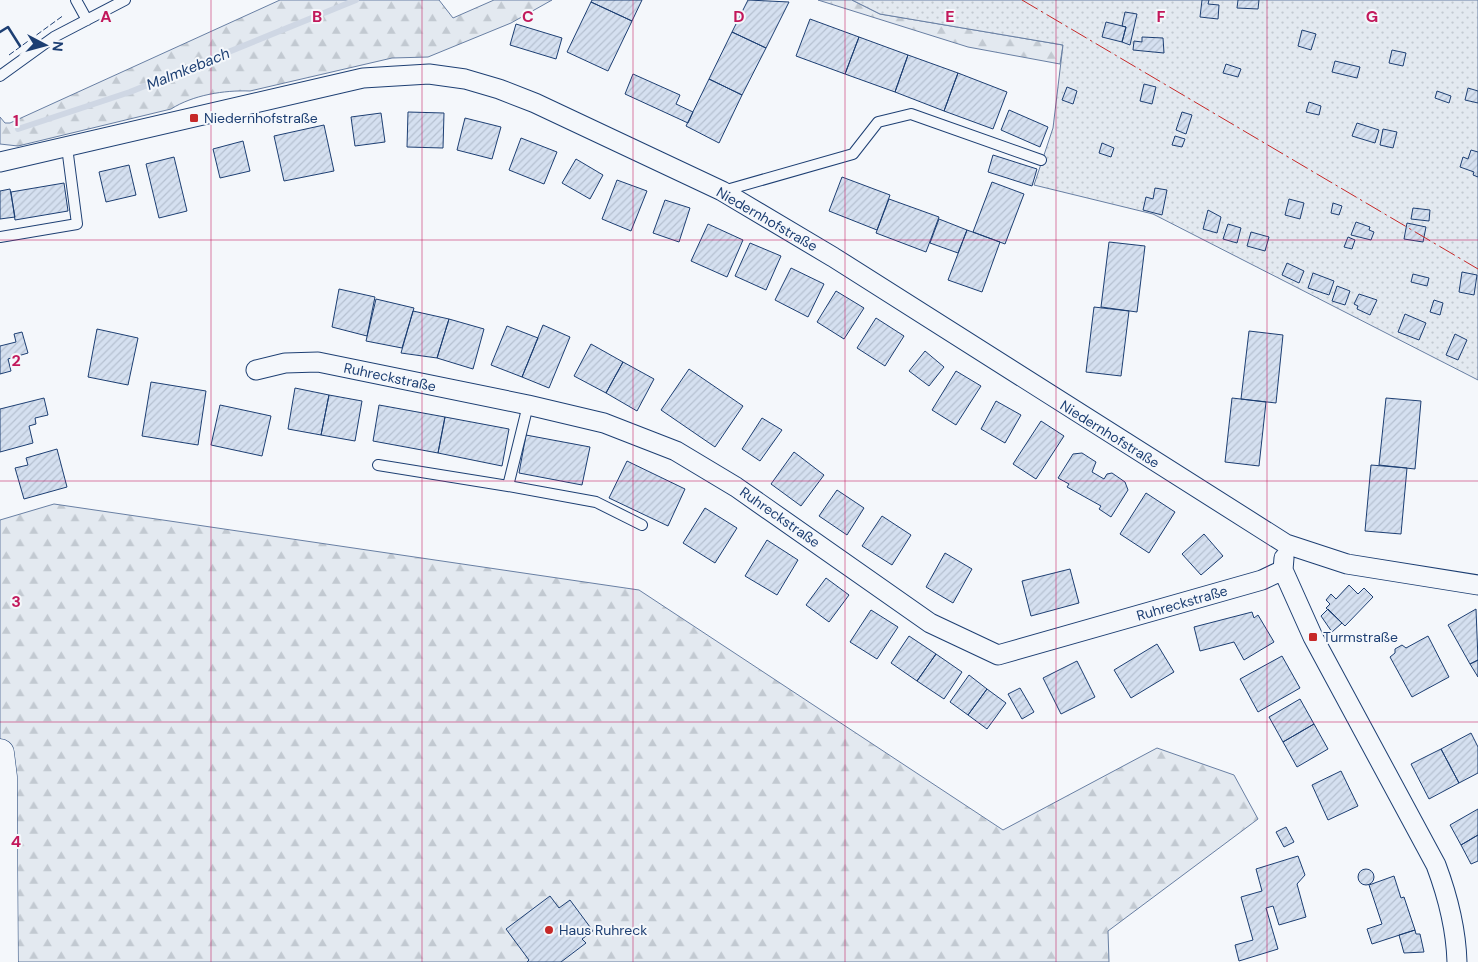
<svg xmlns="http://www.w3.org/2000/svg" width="1478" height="962" font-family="'DM Sans',sans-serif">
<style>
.forest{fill:url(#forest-firs);stroke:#687fa3}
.garden{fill:url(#garden-dots);stroke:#687fa3}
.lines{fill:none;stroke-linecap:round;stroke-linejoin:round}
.stream{stroke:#cfd7e4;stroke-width:6}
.building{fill:url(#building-hatch);stroke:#1d3f73}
.service-casing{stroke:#1d3f73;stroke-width:12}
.minor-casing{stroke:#1d3f73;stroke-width:21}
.secondary-casing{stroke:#1d3f73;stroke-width:29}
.service{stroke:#f4f7fb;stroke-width:10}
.minor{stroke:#f4f7fb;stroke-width:19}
.secondary{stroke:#f4f7fb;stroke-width:28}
.fence{stroke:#1d3f73;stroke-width:1;stroke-dasharray:6 2.5;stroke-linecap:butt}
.wall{stroke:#1d3f73;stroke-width:2.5}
.power{stroke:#c62828;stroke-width:1;stroke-dasharray:18 4 2.5 4;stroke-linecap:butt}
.grid{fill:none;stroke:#c2185b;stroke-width:1;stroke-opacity:0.55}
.poi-dot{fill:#c62828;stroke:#f4f7fb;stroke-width:2}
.labels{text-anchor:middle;stroke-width:4;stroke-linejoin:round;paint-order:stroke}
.poi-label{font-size:14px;fill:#1d3f73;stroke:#f4f7fb;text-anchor:start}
.street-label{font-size:14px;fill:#1d3f73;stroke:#f4f7fb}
.water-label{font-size:15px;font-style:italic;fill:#1d3f73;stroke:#f4f7fb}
.grid-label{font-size:16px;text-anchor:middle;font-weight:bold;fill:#c2185b;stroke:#f4f7fb;stroke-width:4;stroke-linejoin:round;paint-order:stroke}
</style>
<defs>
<pattern id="forest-firs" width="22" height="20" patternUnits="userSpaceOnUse" patternTransform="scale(1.25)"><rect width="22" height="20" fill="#e3e9f0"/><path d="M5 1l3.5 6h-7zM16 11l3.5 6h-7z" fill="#c2c9d1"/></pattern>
<pattern id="garden-dots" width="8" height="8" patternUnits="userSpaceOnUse" patternTransform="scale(1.25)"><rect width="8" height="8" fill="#e3e9f0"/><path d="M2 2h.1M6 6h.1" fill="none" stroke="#c2c9d1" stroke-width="1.8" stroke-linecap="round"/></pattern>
<pattern id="building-hatch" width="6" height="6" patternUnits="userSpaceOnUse" patternTransform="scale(1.25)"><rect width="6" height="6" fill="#d5e0f0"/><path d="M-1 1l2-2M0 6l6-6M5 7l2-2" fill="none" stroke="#b6c1d1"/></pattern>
</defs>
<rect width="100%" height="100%" fill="#f4f7fb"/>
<path class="forest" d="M280 0H439L453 18 494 0H552L511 23 428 57 392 58 250 91C224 90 193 95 171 109L18 146 0 144V117L5 123H10Z
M818 0H852L880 14 1063 45 1060 64 968 47Z
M54 504 639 590 1003 830 1157 748 1234 775 1258 819 1108 931 1109 962H4L0 753V520Z"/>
<path class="garden" d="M852 0H1478V380L1153 214 1034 185 1053 128 1063 45 880 14Z"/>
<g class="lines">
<path class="stream" d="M18 129 130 92 356 0"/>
</g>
<path class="building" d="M592 0H642L632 21 591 2Z
M748 0 789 2 766 48 732 32Z
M1202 0H1209L1208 4 1219 5 1218 19 1200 17Z
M1238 0H1259L1258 9 1237 8Z
M591 2 632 21 608 71 567 52Z
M1125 12 1137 14 1130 45 1122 42 1126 27 1122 26Z
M810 19 859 37 845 74 796 56Z
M1106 22 1126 27 1122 42 1102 37Z
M516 24 562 38 556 59 510 45Z
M1302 30 1316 34 1311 50 1298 46Z
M732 32 766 48 742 95 709 79Z
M859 37 908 55 895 92 845 74Z
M1142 37 1163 38 1164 53 1133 50 1134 41 1142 42Z
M1392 50 1406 53 1403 66 1389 63Z
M908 55 958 73 944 111 895 92Z
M1335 61 1360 67 1357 78 1332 72Z
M1226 64 1241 69 1238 77 1223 73Z
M958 73 1007 92 993 129 944 111Z
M633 74 680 95 676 104 693 112 688 123 625 94Z
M709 79 742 95 719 143 686 126Z
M1144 84 1156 87 1152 104 1140 101Z
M1067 87 1077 91 1073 104 1062 100Z
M1468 88 1478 91V103L1465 100Z
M1437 91 1451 96 1449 103 1435 98Z
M1309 102 1321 106 1319 115 1306 112Z
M1009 110 1048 127 1040 147 1001 130Z
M408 112 444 113 443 148 407 147Z
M1182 112 1192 115 1186 134 1176 130Z
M381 113 385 142 355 146 351 117Z
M465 118 501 127 492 159 457 150Z
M1357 123 1379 130 1375 143 1352 136Z
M324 125 334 171 284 181 274 136Z
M1383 129 1397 132 1393 148 1380 145Z
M1175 136 1185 139 1182 147 1172 145Z
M521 138 557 152 544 184 509 170Z
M243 141 250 171 220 178 213 149Z
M1102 143 1114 148 1111 157 1099 153Z
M1471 150 1478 152V177L1473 175 1474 172 1460 167 1463 157 1468 159Z
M993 155 1037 169 1032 186 988 172Z
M174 157 187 211 159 218 146 164Z
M576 159 603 175 590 199 562 183Z
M129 165 136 195 106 202 99 172Z
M842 177 890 195 877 230 829 211Z
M617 180 647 191 631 231 602 219Z
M992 182 1024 194 1005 244 973 232Z
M64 183 68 211 15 220 11 192Z
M1155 188 1167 190 1162 215 1143 210 1146 197 1153 199Z
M10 189 15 217 0 219V191Z
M889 199 939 217 926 252 876 233Z
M1289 199 1304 203 1300 219 1285 215Z
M665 200 690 208 679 242 653 233Z
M1333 203 1342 206 1339 215 1331 213Z
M1413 208 1430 210 1429 221 1411 219Z
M1208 210 1221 217 1217 233 1203 229Z
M939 219 967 230 958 253 930 243Z
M1356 222 1370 227 1369 230 1374 232 1371 240 1351 235Z
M1407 223 1426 227 1423 242 1404 239Z
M708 224 743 240 727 277 691 261Z
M1228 224 1241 228 1237 243 1223 239Z
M967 230 1000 242 982 292 948 280Z
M1251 232 1269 237 1265 251 1247 246Z
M1348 237 1355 240 1352 249 1344 247Z
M1109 242 1145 246 1137 312 1101 307Z
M750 243 781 256 766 290 735 276Z
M1287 263 1304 271 1299 283 1282 275Z
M791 268 824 284 808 317 775 300Z
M1462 272 1477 275 1474 295 1459 292Z
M1313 273 1334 281 1329 295 1308 288Z
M1413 274 1429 278 1427 286 1411 282Z
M1337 286 1350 291 1345 305 1332 301Z
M339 289 375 297 367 336 332 327Z
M836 291 864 308 844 339 817 322Z
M1359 294 1377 300 1370 315 1357 309 1358 306 1354 304Z
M376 299 414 308 402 348 366 341Z
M1434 300 1443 303 1440 315 1430 312Z
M1094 307 1129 311 1121 376 1086 372Z
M413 311 449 319 437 358 401 353Z
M1405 314 1426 323 1419 340 1398 332Z
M876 318 904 336 885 366 857 348Z
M449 319 484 329 473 369 437 358Z
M543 325 570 337 549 388 522 377Z
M507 326 538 338 522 377 491 365Z
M97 329 138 338 128 385 88 377Z
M1249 331 1283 335 1276 403 1241 399Z
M22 332 28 353 8 359 11 371 0 374V346L16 342 14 334Z
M1455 334 1467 340 1458 360 1446 355Z
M591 344 623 362 606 393 574 376Z
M925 351 944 367 929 386 909 371Z
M623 362 654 379 637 411 606 393Z
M689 369 743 406 715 447 661 410Z
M956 371 981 386 956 425 932 410Z
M151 382 206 391 198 445 142 436Z
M295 388 329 395 321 435 288 429Z
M329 395 362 401 355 441 321 435Z
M44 398 48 415 35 418 36 424 29 426 33 443 0 452V409Z
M1232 398 1266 402 1259 466 1225 462Z
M1386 398 1421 401 1415 469 1379 465Z
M996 401 1021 415 1005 443 981 429Z
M220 405 271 416 262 456 211 445Z
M379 405 445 417 438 453 373 441Z
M445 417 509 429 502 466 438 453Z
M762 418 782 430 760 461 742 449Z
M1041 421 1064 436 1036 479 1013 464Z
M526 435 590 447 582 485 519 473Z
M57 449 67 487 24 499 15 468 28 465 26 458Z
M794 452 824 475 801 506 771 484Z
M1082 453 1096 462 1092 472 1104 479 1107 474 1112 473 1125 482 1128 490 1111 517 1099 509 1101 506 1067 487 1069 484 1058 478 1073 454Z
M627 461 685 489 668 526 609 498Z
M1371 465 1407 468 1401 534 1365 531Z
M837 490 864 508 847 535 819 516Z
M1146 493 1175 512 1149 553 1120 534Z
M705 508 737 528 715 563 683 543Z
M882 516 911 535 892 565 862 546Z
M1204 534 1223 556 1201 575 1182 554Z
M767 540 798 560 777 595 745 576Z
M945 553 972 569 953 603 926 587Z
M1070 569 1079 603 1031 616 1022 581Z
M826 578 849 595 829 622 806 605Z
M1349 585 1358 594 1364 588 1373 597 1345 626 1326 608 1330 604 1326 600 1331 594 1336 599Z
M1328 609 1342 623 1332 632 1321 616Z
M1476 609 1478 660 1470 664 1448 625Z
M871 610 898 627 877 659 850 642Z
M1252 612 1254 618 1258 615 1274 642 1244 660 1234 642 1200 651 1194 627Z
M909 636 936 654 917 681 891 663Z
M1428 636 1449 677 1412 697 1390 657 1395 653V649L1402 645 1406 648Z
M1157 644 1174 672 1131 698 1114 670Z
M936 654 962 672 944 699 917 681Z
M1282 656 1300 688 1258 712 1240 679Z
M1478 660V677L1470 664Z
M1077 661 1095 697 1061 714 1043 678Z
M969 675 987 689 968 715 950 702Z
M1020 688 1034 712 1022 719 1008 694Z
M987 689 1006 703 987 729 968 715Z
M1300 699 1314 724 1283 742 1269 717Z
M1314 724 1328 749 1297 767 1283 742Z
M1471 733 1478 747V773L1459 783 1441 749Z
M1441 749 1459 783 1429 799 1411 764Z
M1341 771 1358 806 1328 820 1312 785Z
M1478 809V835L1461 845 1450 825Z
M1286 827 1294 842 1284 847 1276 832Z
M1478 835V861L1471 864 1461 845Z
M1298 856 1305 875 1297 884 1306 917 1279 925 1273 906 1266 908 1278 949 1239 961 1235 945 1253 940 1241 897 1262 891 1256 869Z
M1358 877a8 8 0 1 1 16 0a8 8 0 1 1-16 0Z
M1394 876 1401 898 1404 897 1415 930 1372 944 1367 929 1382 924 1369 885Z
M550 896 559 908 570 900 593 931 582 939 586 943 561 962H527L529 960 506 929Z
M1415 930 1416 934H1420L1424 952 1404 953 1399 935Z"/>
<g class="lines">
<defs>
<path id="service" d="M76 0 87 20
M0 76 54 37 125 0
M723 191 853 154 878 122 911 114 1041 160
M0 237 77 224 67 147
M528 405 508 486 596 502 642 525
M378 465 508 486"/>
<path id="minor" d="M0 162 363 78 429 74 465 79 499 89 535 103 722 191 833 257 1286 544 1347 564 1478 585
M256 370 285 363 318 362 528 405 604 423 676 451 736 487 930 623 998 655 1262 580 1283 570
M1284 558 1283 570 1313 637 1436 865C1448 897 1456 927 1457 962"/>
<path id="secondary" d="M0 753 3 777 4 962"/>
</defs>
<use href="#service" class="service-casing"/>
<use href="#minor" class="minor-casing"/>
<use href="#secondary" class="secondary-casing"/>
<use href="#service" class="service"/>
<use href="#minor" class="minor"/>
<use href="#secondary" class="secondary"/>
<path class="fence" d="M9 55 64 15"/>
<path class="wall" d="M0 32 8 27 20 46"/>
<path class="power" d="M1022 0 1478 269"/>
</g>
<path class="grid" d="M211 0V962M422 0V962M633 0V962M845 0V962M1056 0V962M1267 0V962M0 240H1478M0 481H1478M0 722H1478"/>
<g class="poi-dot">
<rect x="189" y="113" width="10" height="10" rx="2.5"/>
<rect x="1308" y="632" width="10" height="10" rx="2.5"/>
<circle cx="549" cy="930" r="5"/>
</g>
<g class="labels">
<g class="poi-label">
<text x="204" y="123">Niedernhofstraße</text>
<text x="1323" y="642">Turmstraße</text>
<text x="559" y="935">Haus Ruhreck</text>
</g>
<g class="street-label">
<text transform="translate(767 219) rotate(30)" y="5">Niedernhofstraße</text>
<text transform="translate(390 377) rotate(12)" y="5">Ruhreckstraße</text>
<text transform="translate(1110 434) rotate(32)" y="5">Niedernhofstraße</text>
<text transform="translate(780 517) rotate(35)" y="5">Ruhreckstraße</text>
<text transform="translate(1182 603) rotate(-16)" y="5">Ruhreckstraße</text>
</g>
<g class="water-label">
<text transform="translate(188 69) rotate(-22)" y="5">Malmkebach</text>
</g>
</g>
<g class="grid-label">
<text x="106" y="22">A</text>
<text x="317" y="22">B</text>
<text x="528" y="22">C</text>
<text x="739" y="22">D</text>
<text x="950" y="22">E</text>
<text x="1161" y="22">F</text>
<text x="1372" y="22">G</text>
<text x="16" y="126">1</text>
<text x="16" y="366">2</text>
<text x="16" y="607">3</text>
<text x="16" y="847">4</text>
</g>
<g transform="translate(45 45) rotate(96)" stroke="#f4f7fb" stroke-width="4" paint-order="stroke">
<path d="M0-4L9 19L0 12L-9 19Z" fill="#1d3f73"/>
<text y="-8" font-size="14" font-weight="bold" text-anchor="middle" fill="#1d3f73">N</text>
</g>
</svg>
